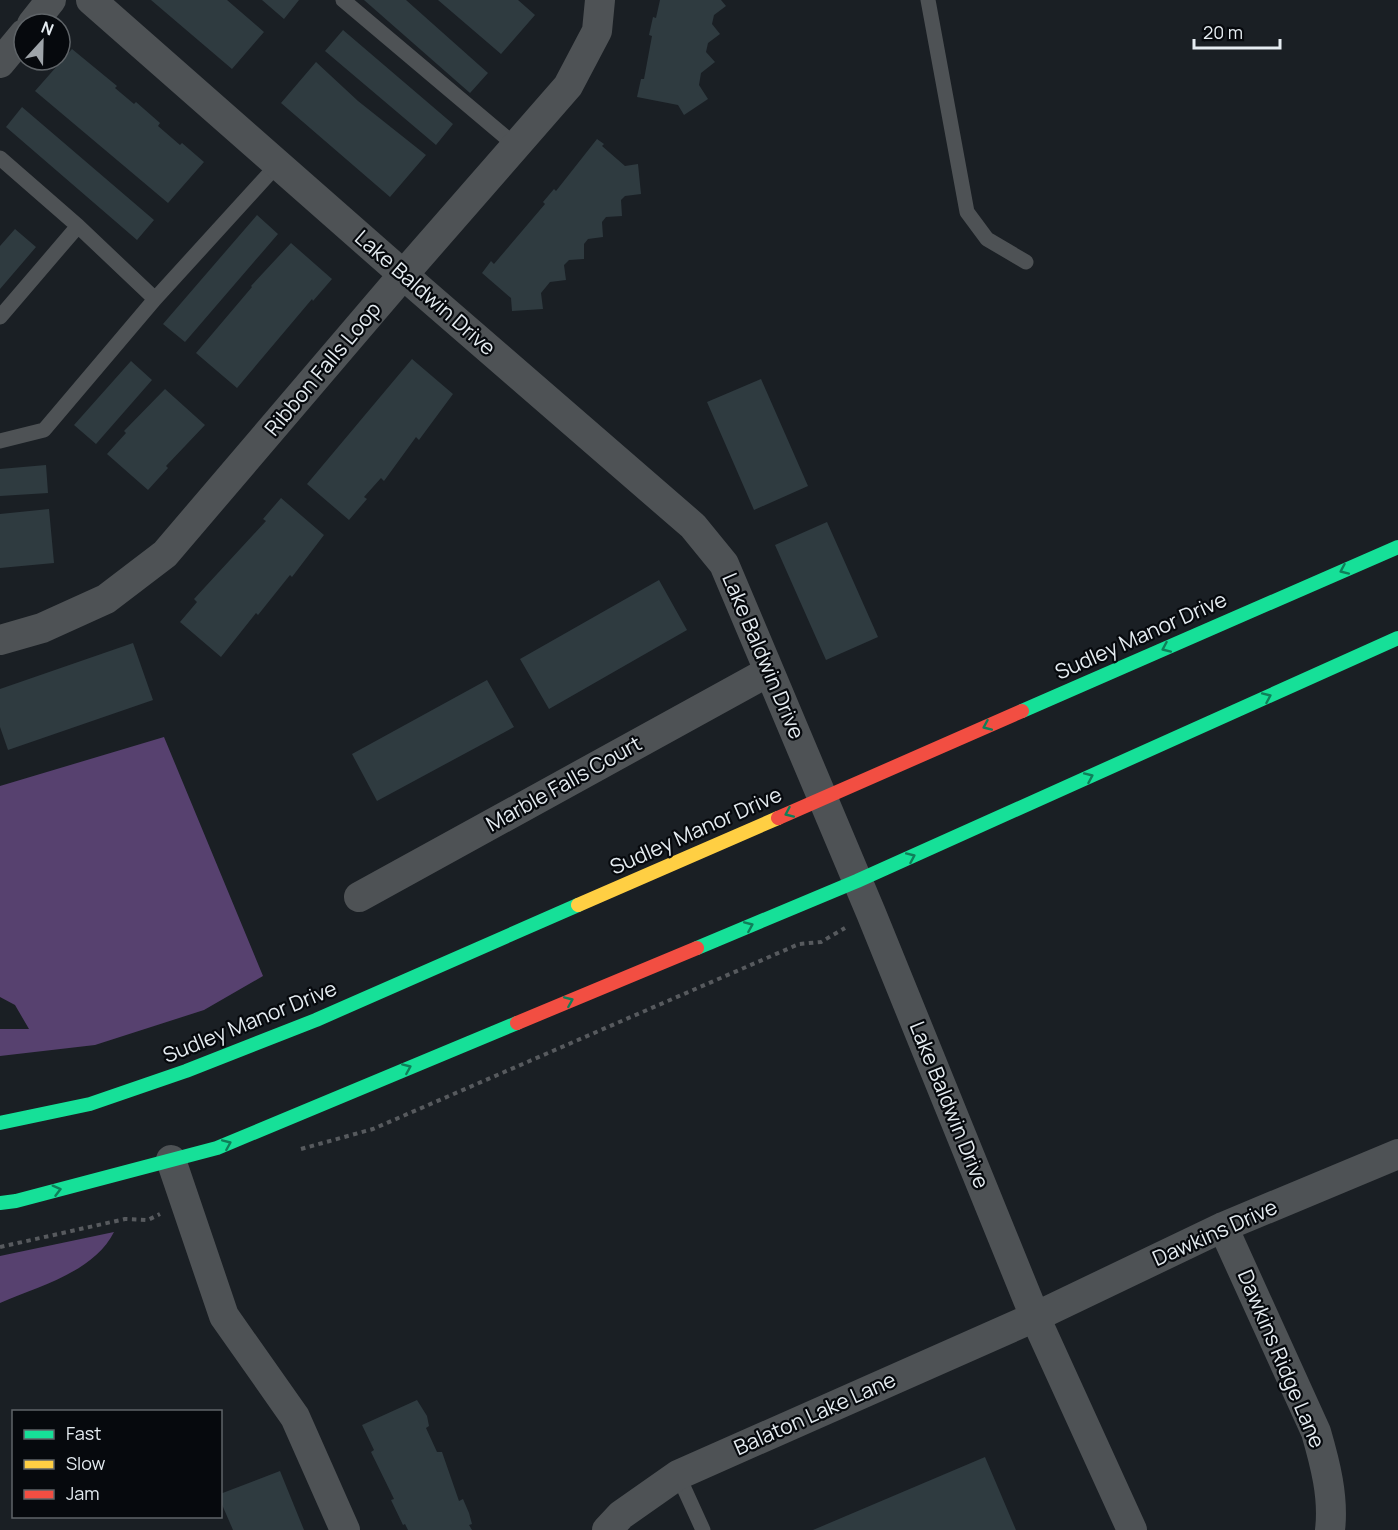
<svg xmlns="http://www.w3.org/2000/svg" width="1398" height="1530" font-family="Manrope,sans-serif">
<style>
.forest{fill:#57416f}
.building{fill:#2f3b40}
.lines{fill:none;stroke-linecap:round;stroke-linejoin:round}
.path{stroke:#575a5e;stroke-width:4;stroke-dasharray:4.5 4.5;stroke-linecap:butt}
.lane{stroke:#4e5255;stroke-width:15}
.street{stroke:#4e5255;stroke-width:30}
.fast{stroke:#16e098;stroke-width:14}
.slow{stroke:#ffcf43;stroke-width:14}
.jam{stroke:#f24e42;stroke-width:14}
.oneway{stroke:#0f7f59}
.labels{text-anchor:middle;stroke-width:4.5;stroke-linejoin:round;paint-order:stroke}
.street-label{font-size:21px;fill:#e5ecf1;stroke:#06090d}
</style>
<rect width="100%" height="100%" fill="#1a1f24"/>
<path class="forest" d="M164 737 263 976 204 1010 95 1045 0 1056V1029H29L15 1005 0 997V786Z
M114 1232C94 1272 39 1286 0 1303V1256Z"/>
<path class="building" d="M151 0H227L264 32 232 69Z
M262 0H299L284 19Z
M364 0H406L488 73 470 93Z
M438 0H518L535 15 501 54Z
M660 0H721L726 6 714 15 712 24 720 34 708 43 706 52 715 62 701 73 699 85 708 99 684 115 678 105 637 97 641 79H644L652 36 649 35 653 17 656 18Z
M343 30 453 124 436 145 325 51Z
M72 49 117 86 115 88 134 104 136 102 160 123 158 126 180 145 182 143 204 162 168 203 35 91Z
M316 62 358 101 426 155 390 197 281 103Z
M22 107 154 220 137 240 6 127Z
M597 139 604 144 602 146 625 166 638 164 641 194 625 196 621 200 622 216 606 217 602 222 603 237 588 239 584 244V259L569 260 564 265 566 280 550 282 541 293 543 309 512 311 511 298 482 273 491 261 494 264 545 204 543 202 554 189 556 191Z
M257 215 278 234 185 342 163 324Z
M15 229 36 247 0 289V246Z
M291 243 332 279 313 301 312 299 237 388 196 353 252 287 251 286Z
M412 359 453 394 419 440 416 437 384 481 381 478 364 497 367 499 349 520 307 484Z
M131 361 152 380 96 444 74 425Z
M761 379 808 486 754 510 707 402Z
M165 389 205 425 166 466 168 468 148 490 107 454 126 433 124 431Z
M46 465 48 493 0 496V469Z
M281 498 324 535 292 577 290 575 258 615 256 613 221 657 180 622 197 602 194 599 266 521 263 519Z
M49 509 54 563 0 568V514Z
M827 522 878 637 826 660 775 545Z
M659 580 687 630 549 709 520 659Z
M133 643 153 700 8 750 0 727V689Z
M487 680 514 727 377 801 352 754Z
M417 1400 427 1416 429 1426 426 1428 437 1452H442L459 1501 463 1499 469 1513 472 1524 469 1525 472 1530H408L405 1524 403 1525 391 1500 394 1499 371 1452 374 1450 362 1425Z
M985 1457 1016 1530H813Z
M280 1471 304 1530H233L220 1500V1494Z"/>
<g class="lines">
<path class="path" d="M301 1149 373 1129 799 944 821 942 845 928
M0 1247 125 1219 148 1220 160 1214"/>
<path class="lane" d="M343 0 516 146
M928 0 967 212 987 239 1026 262
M0 158 78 226 155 299
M0 317 78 226
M0 441 44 430 155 299 278 164
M678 1475 703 1530"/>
<path class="street" d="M91 0 423 292 693 526 724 564 871 913 1035 1317 1132 1530
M32 24 51 0
M0 63 24 34
M0 640 42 628 106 599 165 554 403 275 568 86 597 31 600 0
M359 897 768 672
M171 1160 224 1316 295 1417 345 1530
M1223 1227 1316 1432C1325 1463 1334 1497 1330 1530
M607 1530 621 1515 678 1475 1035 1317 1223 1227 1398 1154"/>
<path class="fast" d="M1022 711 1398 547
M697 948 857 881 1398 638
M0 1123 90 1104 186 1071 316 1020 578 905
M0 1203 16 1201 217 1148 517 1023"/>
<path class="slow" d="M578 905 778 818"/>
<path class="jam" d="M778 818 1022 711
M517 1023 697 948"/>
</g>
<defs><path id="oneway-chevron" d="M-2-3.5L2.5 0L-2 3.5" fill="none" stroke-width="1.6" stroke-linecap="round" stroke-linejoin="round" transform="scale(1.5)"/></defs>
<g class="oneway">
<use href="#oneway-chevron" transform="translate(1344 570) rotate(156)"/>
<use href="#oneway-chevron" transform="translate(1166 648) rotate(156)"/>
<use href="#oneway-chevron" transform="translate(1267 697) rotate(-24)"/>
<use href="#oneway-chevron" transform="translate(987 726) rotate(156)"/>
<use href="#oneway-chevron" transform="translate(1089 777) rotate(-24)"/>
<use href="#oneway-chevron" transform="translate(789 813) rotate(156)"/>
<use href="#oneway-chevron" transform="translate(911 857) rotate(-24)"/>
<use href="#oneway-chevron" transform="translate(749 926) rotate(-23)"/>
<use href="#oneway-chevron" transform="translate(569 1001) rotate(-23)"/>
<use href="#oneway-chevron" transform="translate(407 1068) rotate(-23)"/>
<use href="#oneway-chevron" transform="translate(227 1144) rotate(-23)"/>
<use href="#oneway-chevron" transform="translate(57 1190) rotate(-15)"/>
</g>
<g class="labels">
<g class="street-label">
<text transform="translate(425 293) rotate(41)" y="7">Lake Baldwin Drive</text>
<text transform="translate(323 369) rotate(-50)" y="7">Ribbon Falls Loop</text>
<text transform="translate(1141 636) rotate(-24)" y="7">Sudley Manor Drive</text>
<text transform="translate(763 656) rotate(67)" y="7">Lake Baldwin Drive</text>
<text transform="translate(564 784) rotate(-29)" y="7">Marble Falls Court</text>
<text transform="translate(696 831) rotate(-24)" y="7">Sudley Manor Drive</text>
<text transform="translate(250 1022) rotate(-22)" y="7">Sudley Manor Drive</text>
<text transform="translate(949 1105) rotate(68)" y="7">Lake Baldwin Drive</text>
<text transform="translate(1215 1233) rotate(-24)" y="7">Dawkins Drive</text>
<text transform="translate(1281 1359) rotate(67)" y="7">Dawkins Ridge Lane</text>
<text transform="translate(815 1414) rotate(-24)" y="7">Balaton Lake Lane</text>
</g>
</g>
<rect x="12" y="1410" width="210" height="108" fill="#06090d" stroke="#5f6468" stroke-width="1.5"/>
<rect x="24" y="1430" width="30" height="9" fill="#16e098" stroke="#5f6468" stroke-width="1.5"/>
<text x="66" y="1440" font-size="18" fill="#e5ecf1">Fast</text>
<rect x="24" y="1460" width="30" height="9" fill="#ffcf43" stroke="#5f6468" stroke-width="1.5"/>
<text x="66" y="1470" font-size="18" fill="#e5ecf1">Slow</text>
<rect x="24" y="1490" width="30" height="9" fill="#f24e42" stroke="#5f6468" stroke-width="1.5"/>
<text x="66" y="1500" font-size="18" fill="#e5ecf1">Jam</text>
<g transform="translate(42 42) rotate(22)"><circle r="28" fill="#06090d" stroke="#5f6468" stroke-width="1.5"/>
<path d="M0-4.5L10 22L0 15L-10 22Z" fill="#9ea4a9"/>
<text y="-9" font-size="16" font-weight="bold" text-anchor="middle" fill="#e5ecf1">N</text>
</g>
<path d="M1194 39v9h86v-9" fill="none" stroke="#e5ecf1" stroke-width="3"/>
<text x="1203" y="39" font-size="18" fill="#e5ecf1" stroke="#06090d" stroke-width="4.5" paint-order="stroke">20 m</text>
</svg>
